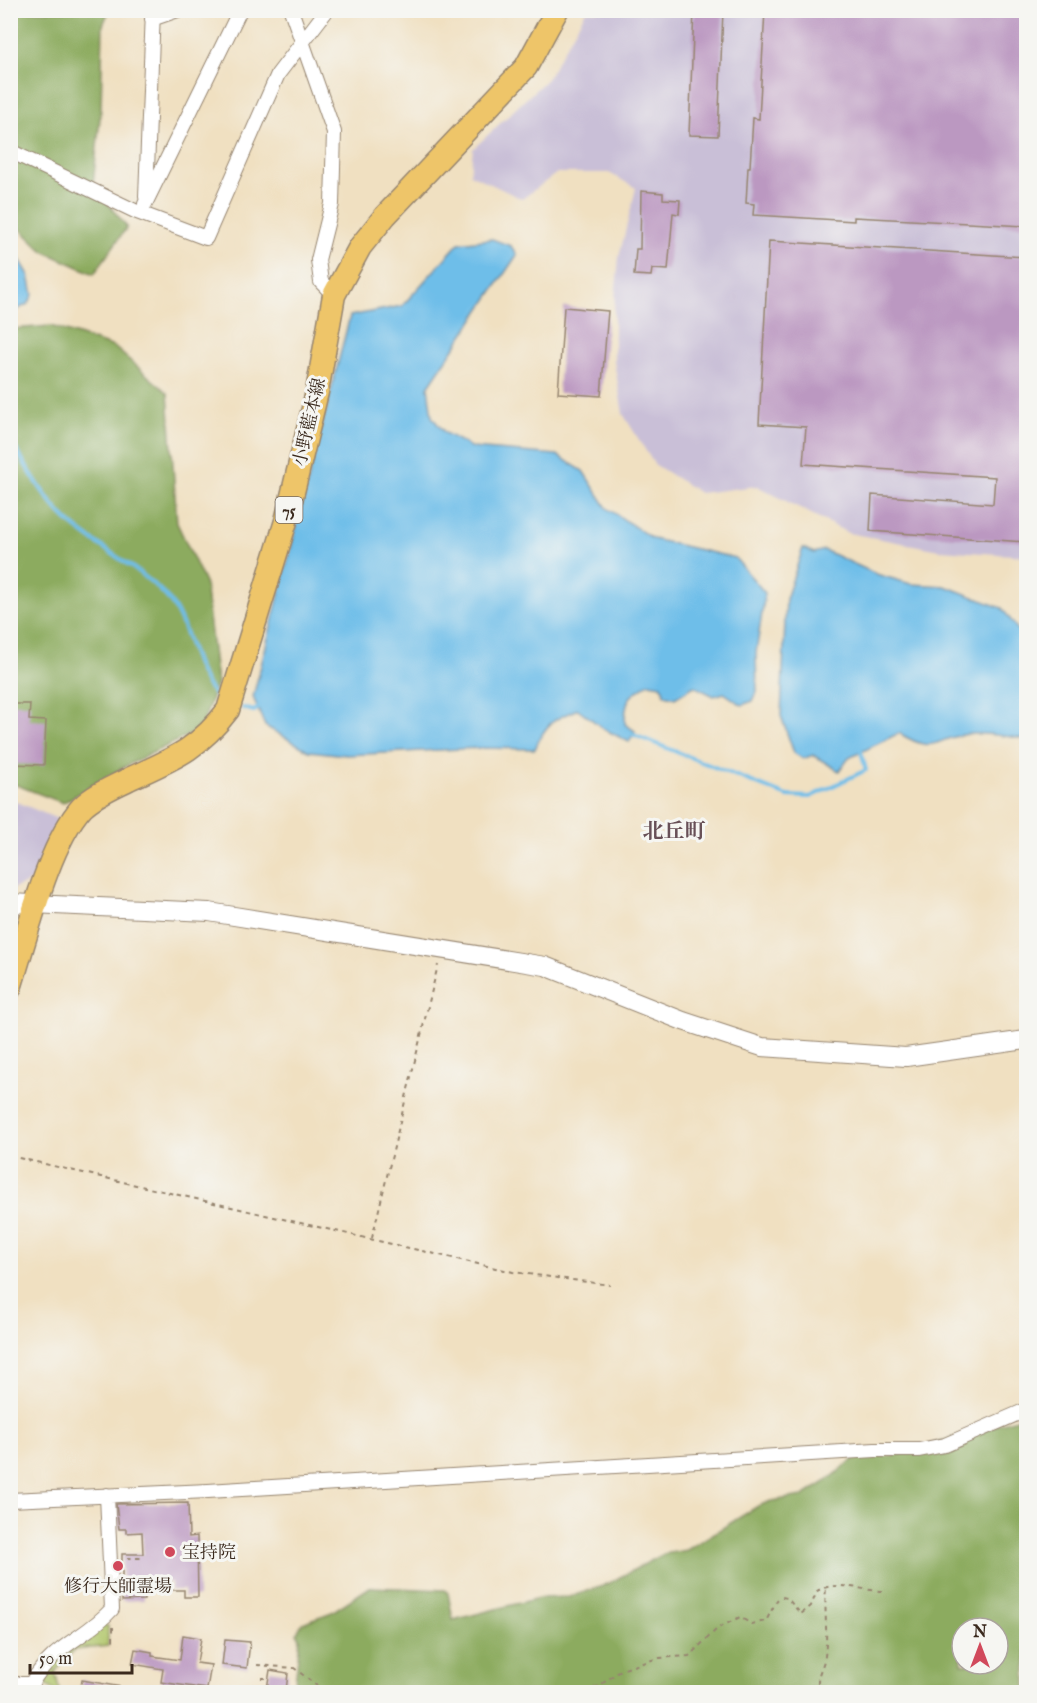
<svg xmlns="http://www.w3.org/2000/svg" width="1037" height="1703" font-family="'IM FELL English','Noto Serif JP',serif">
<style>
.industrial{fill:#c9bfd7}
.green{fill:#b1c66a;stroke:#767844;stroke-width:1.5}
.forest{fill:#8cab5e;stroke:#646a3e;stroke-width:1.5;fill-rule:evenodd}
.water{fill:#6ebee9;stroke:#547484;stroke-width:1.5}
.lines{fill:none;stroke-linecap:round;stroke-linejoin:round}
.stream{stroke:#6ebee9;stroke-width:4}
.building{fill:#bb98c1}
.service-casing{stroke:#968570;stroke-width:9}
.minor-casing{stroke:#968570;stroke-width:16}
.tertiary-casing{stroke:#968570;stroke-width:20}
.primary-casing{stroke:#968570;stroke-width:25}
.path{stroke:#968570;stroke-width:2;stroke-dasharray:4.5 4.5;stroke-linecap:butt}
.service{stroke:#fff;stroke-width:7}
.minor{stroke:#fff;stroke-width:14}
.tertiary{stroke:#fff;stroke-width:18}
.primary{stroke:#eec569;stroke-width:22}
.poi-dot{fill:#d1495b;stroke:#f6f6f2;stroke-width:2}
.labels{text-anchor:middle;stroke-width:6;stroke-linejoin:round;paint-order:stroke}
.shield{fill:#f6f6f2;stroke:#73675e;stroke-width:1.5}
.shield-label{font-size:16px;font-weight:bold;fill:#3b2a1e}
.street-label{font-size:18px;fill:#3b2a1e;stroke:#f6f6f2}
.poi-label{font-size:18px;fill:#3b2a1e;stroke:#f6f6f2;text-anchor:start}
.quarter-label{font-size:21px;font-weight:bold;fill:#685057;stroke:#f6f6f2}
</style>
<rect width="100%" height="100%" fill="#f6f6f2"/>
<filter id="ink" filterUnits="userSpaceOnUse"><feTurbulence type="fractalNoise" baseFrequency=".0167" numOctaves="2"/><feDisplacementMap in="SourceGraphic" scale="12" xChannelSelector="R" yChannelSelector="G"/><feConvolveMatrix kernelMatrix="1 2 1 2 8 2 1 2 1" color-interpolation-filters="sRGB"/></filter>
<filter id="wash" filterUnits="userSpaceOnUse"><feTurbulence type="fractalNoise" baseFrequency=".008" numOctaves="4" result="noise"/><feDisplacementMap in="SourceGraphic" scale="24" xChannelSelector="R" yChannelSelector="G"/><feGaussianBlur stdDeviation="1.35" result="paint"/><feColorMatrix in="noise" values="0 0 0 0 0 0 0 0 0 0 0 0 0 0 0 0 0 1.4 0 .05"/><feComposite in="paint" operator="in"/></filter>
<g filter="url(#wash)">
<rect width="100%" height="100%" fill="#f0e0c1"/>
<path class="industrial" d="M586 11H1026V556L940 550 848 533 757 486 700 493 654 464 623 414 614 361V309L619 257 636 188 609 173H557L522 199 470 174 473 149 547 79Z
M10 799 60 820 38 878 11 890Z"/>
<path class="green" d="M100 1625 108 1626V1646L74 1650 55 1672 60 1692H56L46 1685V1669Z"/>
<path class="forest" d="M10 11H109L103 25 101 109 93 185 127 227 94 274 43 251 11 220Z
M51 326 114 347 168 393 177 523 205 583 217 683 201 729 126 766 63 803 11 783V329Z
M1026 1416V1692H294L300 1638 297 1633 302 1623 332 1612 370 1587 445 1590 448 1593 453 1620 539 1598 569 1597 603 1586 664 1554 687 1550 758 1506 771 1501 803 1496 827 1481 855 1458 863 1455 893 1456ZM962 1628H998V1664H962Z"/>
<path class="water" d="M492 239 511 246 517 255 428 387 432 417 445 433 472 448 557 455 583 471 607 508 653 539 735 558 765 593 756 653 757 692 753 701 742 705 724 693 714 696 694 686 675 698 665 695 661 685 649 683C628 697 625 698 625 724L635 731 629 742 604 729 578 709C553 719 545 724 535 749L479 748 347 755 309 751 265 726 253 697 350 316 402 306 459 243Z
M10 243 29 275 33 295 28 304 11 313Z
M803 548 814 553 824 550 876 574 911 584 945 586 1002 608 1026 641V739C1009 737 987 732 970 734 933 737 938 757 899 733L849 758 839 771 813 755 803 759 794 753 781 716 786 599Z"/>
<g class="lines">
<path class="stream" d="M10 440C28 468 45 500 69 522 99 548 137 566 164 594 191 622 189 669 216 696
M243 708 254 711 261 706
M629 733 787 796 810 797 866 770 860 748"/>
</g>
<g id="blocks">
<path class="building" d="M694 10H723L718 136 689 135Z
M765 10H1026V226L854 217V221L753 215 754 204 746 203 748 167H750L753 118 759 119Z
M641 191 663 193V199L680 200 679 214 673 213 668 270 652 269 651 276 634 275 636 249H640Z
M769 241 1026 257V542L870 531 872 495 993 504 995 477 803 464 806 427 759 424Z
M564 307 608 311 601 396 558 393Z
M10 704H30L29 720 46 721 44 765 10 764Z
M188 1503 189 1537 197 1536 198 1597H184V1590H171V1582L143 1583 144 1600 122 1601V1554H143L142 1532 126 1533V1529H119L116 1504Z
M183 1635 201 1638 197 1663 211 1665 207 1689 161 1682 163 1669 132 1664 135 1649 152 1652V1656L180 1660Z
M225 1640 250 1642 247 1668 222 1665Z
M270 1670 288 1673 286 1691 267 1689Z
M82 1680 122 1687 121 1692H80Z"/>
</g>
</g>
<g filter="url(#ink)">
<use href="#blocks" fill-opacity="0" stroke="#968570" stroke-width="1.5"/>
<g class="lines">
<defs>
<path id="service" d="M32 1689 44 1692"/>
<path id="minor" d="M291 10 334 132 332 204 318 260 321 282 334 295
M152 19 178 10
M10 151 137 212 206 238 278 74 327 10
M146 197 153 10
M145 204 240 10
M10 1500 208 1491 875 1450H919L945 1445 1026 1410
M10 1684H31L32 1691
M31 1684C55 1643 84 1640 112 1609L107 1495"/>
<path id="tertiary" d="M10 903 209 912 545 966 683 1021 762 1047 906 1057 1026 1040"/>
<path id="primary" d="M10 988C26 939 48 844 82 807 94 795 113 787 129 779 172 759 198 750 228 710L286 521 317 392 334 295 360 247 385 216 526 67 557 10"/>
</defs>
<use href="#service" class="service-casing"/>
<use href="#minor" class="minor-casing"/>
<use href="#tertiary" class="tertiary-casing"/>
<use href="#primary" class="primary-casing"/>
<path class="path" d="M10 1156 513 1272 610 1285
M372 1238 438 965
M127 1558H141
M113 1627V1642
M257 1665 294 1668 325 1692
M261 1678H265
M559 1692H582L599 1686 621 1670 658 1658 689 1656 718 1628 740 1617 751 1624 766 1621 777 1600 782 1597 787 1598 801 1614 811 1606 817 1591C838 1579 863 1592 886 1591
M820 1692C814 1676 823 1670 825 1656 828 1633 824 1610 826 1587"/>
<use href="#service" class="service"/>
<use href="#minor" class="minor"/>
<use href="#tertiary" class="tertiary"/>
<use href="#primary" class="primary"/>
</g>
</g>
<g class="poi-dot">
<circle cx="170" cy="1552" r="6"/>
<circle cx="118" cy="1566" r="6"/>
</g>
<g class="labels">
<rect class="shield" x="275.5" y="497" width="27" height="26" rx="4.5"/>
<g class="shield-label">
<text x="289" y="516">75</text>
</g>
<g class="street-label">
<text transform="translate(309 422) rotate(-77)" y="6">小野藍本線</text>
</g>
<g class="poi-label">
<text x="182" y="1558">宝持院</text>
<text x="118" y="1592" text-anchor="middle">修行大師霊場</text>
</g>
<g class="quarter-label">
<text x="674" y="838">北丘町</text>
</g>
</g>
<rect width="1037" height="1703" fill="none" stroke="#f6f6f2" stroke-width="36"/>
<g transform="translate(980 1646)"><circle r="28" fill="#f6f6f2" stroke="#aba49d" stroke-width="1.5"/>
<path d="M0-4.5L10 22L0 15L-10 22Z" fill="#d1495b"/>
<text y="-9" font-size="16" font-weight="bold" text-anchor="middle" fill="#3b2a1e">N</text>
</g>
<path d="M30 1664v9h102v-9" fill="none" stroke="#3b2a1e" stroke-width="3"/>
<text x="39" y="1664" font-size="18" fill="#3b2a1e" stroke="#f6f6f2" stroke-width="4.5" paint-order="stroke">50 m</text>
</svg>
